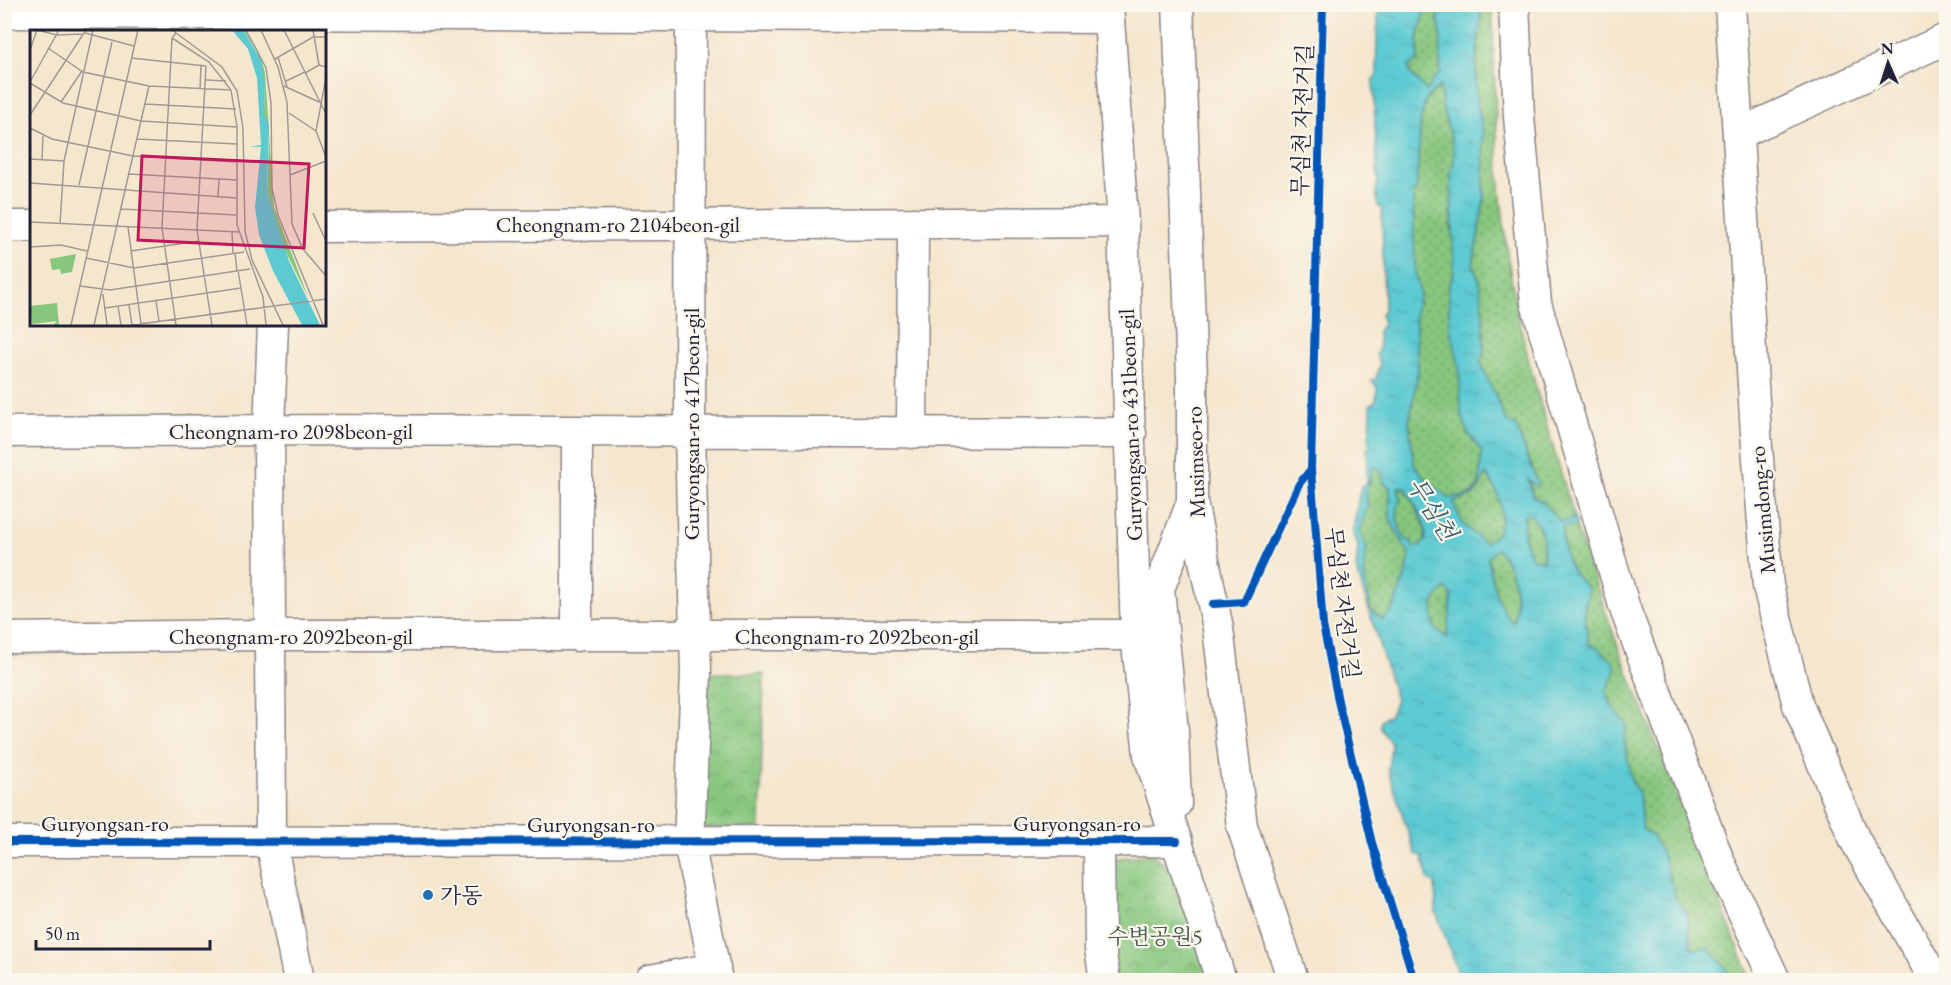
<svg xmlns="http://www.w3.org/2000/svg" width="1951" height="985" font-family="'EB Garamond','Noto Serif KR',serif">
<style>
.grass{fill:url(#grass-dots);stroke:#54745c;stroke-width:1.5}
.park{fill:url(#park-crowns);stroke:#54745c;stroke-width:1.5}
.water{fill:url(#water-ripples);stroke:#407686;stroke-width:1.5;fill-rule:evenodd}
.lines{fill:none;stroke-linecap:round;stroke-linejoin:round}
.minor-casing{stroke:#8c8484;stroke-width:33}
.minor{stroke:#fff;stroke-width:30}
.cycleway-casing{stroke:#fbf7ec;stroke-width:11}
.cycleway{stroke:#0057b8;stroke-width:8}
.poi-dot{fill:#1f6fb2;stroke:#fbf7ec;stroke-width:2}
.labels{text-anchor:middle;stroke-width:4.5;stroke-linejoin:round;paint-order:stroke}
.street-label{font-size:22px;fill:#22223b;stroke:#fbf7ec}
.poi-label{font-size:22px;fill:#22223b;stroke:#fbf7ec;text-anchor:start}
.park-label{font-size:22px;fill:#455b52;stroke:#fbf7ec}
.water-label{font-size:24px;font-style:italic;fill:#375d70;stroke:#fbf7ec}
.inset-road{fill:none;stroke:#a19893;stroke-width:1.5}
.view{fill:#c2185b;fill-opacity:0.15;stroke:#c2185b;stroke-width:3}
.inset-edge{fill:none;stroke:#22223b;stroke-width:3}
</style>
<defs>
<pattern id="grass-dots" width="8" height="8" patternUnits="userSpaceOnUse" patternTransform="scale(1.5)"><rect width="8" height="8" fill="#86c67d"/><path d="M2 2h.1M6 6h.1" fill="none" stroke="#6da068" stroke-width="1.8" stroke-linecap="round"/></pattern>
<pattern id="park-crowns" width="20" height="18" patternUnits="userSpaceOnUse" patternTransform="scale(1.5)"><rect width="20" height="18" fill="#86c67d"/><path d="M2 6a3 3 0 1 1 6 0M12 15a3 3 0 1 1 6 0" fill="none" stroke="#6da068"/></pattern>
<pattern id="water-ripples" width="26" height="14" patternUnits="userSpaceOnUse" patternTransform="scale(1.5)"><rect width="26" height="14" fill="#5dcad2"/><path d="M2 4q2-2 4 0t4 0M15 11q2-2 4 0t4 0" fill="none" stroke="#51adb5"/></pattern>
</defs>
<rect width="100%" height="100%" fill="#fbf7ec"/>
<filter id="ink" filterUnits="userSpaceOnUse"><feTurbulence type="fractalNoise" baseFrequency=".0167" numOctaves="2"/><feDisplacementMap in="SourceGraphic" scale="12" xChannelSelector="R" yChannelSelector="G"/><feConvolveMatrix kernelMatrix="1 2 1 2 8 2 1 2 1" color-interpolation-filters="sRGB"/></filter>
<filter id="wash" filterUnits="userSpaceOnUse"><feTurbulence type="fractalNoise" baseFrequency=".008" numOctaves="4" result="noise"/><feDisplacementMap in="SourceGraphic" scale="24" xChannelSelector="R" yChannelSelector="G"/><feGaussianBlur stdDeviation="1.35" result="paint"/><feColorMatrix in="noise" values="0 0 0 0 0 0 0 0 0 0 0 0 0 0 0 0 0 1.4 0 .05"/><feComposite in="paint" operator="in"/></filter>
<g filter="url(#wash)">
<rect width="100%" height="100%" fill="#f5e6ce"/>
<path class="grass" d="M1426 5H1436L1441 33 1440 74 1435 77 1427 91 1410 73 1409 65 1418 60V40Z
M1482 5H1492C1495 87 1496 170 1507 251 1519 341 1547 426 1573 513L1572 520 1560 522 1544 503 1533 496 1528 477 1534 473 1516 426 1507 423 1480 361 1473 265 1484 200 1483 133 1476 93V64Z
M1441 85 1443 109 1454 147 1451 228 1454 236V271L1448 289 1459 365 1461 413 1468 433 1482 452 1479 485 1473 493 1461 497 1449 498 1437 488 1431 487 1414 464 1409 422 1418 371 1415 311 1420 294 1415 272 1413 191H1416L1421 118 1426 99Z
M1373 465 1382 472 1384 483 1390 486V519L1410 556 1407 572 1392 612 1383 620 1370 609C1367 584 1360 572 1367 547 1355 526 1363 526 1367 507 1368 503 1366 497 1367 493 1368 484 1372 476 1373 465Z
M1486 473C1497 486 1506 512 1499 530 1497 535 1490 540 1485 544L1463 524 1453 502 1472 496Z
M1398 487H1404C1410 498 1443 545 1413 548 1401 535 1391 517 1401 499Z
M1530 514C1544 528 1544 543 1543 561L1532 558 1524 539V515Z
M1575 524 1617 644 1751 980H1723L1721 975 1727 970 1709 948 1692 949 1687 913 1676 899 1664 859 1652 836 1642 828 1639 794 1632 783 1624 739 1626 725 1612 707 1606 690 1615 674 1589 646 1584 611 1589 589C1566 570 1563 555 1562 526Z
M1496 548C1515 563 1519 601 1513 624 1496 605 1492 582 1488 558Z
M1446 588 1452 595 1448 638 1435 628C1431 609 1430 600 1446 588Z"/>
<path class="park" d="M696 673 764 674 760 828H690Z
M1153 854 1178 878 1213 980H1115L1111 859Z"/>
<path class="water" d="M1376 5H1426L1418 39V60L1409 66 1410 73 1427 91 1435 77 1440 74 1441 33 1436 5H1482L1476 64V93L1483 133 1484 200 1473 265 1479 279 1483 311 1484 352 1480 361 1507 422 1516 426C1523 446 1530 465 1538 483L1537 487 1528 479 1533 496 1544 503 1560 522 1572 520 1573 513 1577 525 1562 527C1563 555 1566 570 1589 589L1584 611 1589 645 1597 647 1614 662 1615 674 1606 690 1612 707 1627 725 1624 739 1632 783 1639 793 1642 828 1652 836 1664 859 1676 899 1687 913 1692 949 1709 948 1728 970 1721 975 1723 980H1461L1436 912 1435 884 1428 879 1422 856 1415 854 1388 770 1391 744 1380 727 1381 720 1390 715 1396 700 1356 568 1358 547 1353 530 1361 486 1367 484C1366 471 1369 462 1367 449L1370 445C1367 431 1374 418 1370 405L1376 400 1377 387 1371 380 1376 379 1380 364 1376 354 1379 349 1378 331 1383 325 1381 314 1384 310 1382 208 1378 207 1376 189 1378 183 1373 81 1377 76C1376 52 1377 30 1379 7ZM1440 85C1441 93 1441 101 1443 109 1447 130 1460 151 1451 173L1454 271 1448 289 1450 327 1459 365 1461 413 1468 433 1482 452 1479 485 1473 493 1461 497 1449 498 1437 488 1431 487 1414 464 1409 422 1418 371 1415 311 1420 294 1415 272 1413 191H1416L1421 118 1426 99ZM1374 466 1382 472 1384 483 1390 487V519L1410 556 1407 572 1392 611 1383 620 1370 609C1367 584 1360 572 1367 547 1355 526 1363 526 1367 507 1368 503 1366 497 1367 493 1367 487 1372 472 1374 466ZM1486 474C1497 486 1506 513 1499 530 1497 535 1489 540 1485 543L1463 524 1453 502C1478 494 1475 496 1486 474ZM1398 487H1405C1410 497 1444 546 1413 548L1412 541H1407C1398 530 1393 513 1401 499ZM1530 514C1543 527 1545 543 1543 561L1532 558 1524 539V516ZM1496 549C1514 562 1520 602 1513 623 1496 606 1492 581 1488 558ZM1446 588 1452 595 1447 638 1435 628C1431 610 1430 600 1446 588Z"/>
</g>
<g filter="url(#ink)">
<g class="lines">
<defs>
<path id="minor" d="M691 4 690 433 696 673 689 843 717 980
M1108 4 1123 222 1136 635 1149 755 1221 980
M1178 4 1192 378V502L1218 628 1242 826 1293 980
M1514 4 1519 117 1536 303 1625 609 1719 861 1775 980
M1730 4 1756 434 1768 586 1798 705 1855 840 1935 980
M4 13 1108 18
M1738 134 1946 39
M4 226H32
M324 227 1123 222
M273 324 269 430 271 841 299 980
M4 432 269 430 1131 433
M577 432V636
M912 433 913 223
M4 638 269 635H1136
M1176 804 1173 731 1159 589 1192 502
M1099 841 1100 948 1105 980
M4 842 1177 841
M650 980 715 968"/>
</defs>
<use href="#minor" class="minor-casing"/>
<use href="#minor" class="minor"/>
<defs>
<path id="cycleway" d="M1323 4 1311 469 1323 625 1338 701 1372 843 1414 980
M1213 604 1244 602 1299 484 1311 469
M4 842 1177 841"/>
</defs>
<use href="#cycleway" class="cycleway-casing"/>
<use href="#cycleway" class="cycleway"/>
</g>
</g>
<circle class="poi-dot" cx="428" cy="895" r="6"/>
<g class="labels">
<g class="street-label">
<text transform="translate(1302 120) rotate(-88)" y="8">무심천 자전거길</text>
<text x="618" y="232">Cheongnam-ro 2104beon-gil</text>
<text transform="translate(691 424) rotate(-90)" y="8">Guryongsan-ro 417beon-gil</text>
<text transform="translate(1130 425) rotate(-92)" y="8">Guryongsan-ro 431beon-gil</text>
<text x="291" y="439">Cheongnam-ro 2098beon-gil</text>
<text transform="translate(1195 462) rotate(-92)" y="8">Musimseo-ro</text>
<text transform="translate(1762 510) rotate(-95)" y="8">Musimdong-ro</text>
<text transform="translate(1343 603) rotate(83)" y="8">무심천 자전거길</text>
<text x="291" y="644">Cheongnam-ro 2092beon-gil</text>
<text x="857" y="644">Cheongnam-ro 2092beon-gil</text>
<text x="105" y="831">Guryongsan-ro</text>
<text x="1077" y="831">Guryongsan-ro</text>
<text x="591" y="832">Guryongsan-ro</text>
</g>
<g class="poi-label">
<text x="440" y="903">가동</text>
</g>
<g class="park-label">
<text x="1155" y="944">수변공원5</text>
</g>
<g class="water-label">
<text transform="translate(1432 509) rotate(57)" y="8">무심천</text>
</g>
</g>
<g transform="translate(30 30)">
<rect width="296" height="296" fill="#f5e6ce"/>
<path d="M213 0H215L226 17 230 25 235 43 244 177 278 267 252 214 237 163 239 108 234 85 235 53 227 22Z" fill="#86c67d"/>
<path d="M46 224 42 242 31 244 30 239 22 240 20 229ZM27 273 29 295H23L27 291 2 294 0 276Z" fill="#86c67d"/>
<path d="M202 0H213L231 30 235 53 234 85 239 94 237 163 259 231 290 295H272L243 241 229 205 225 177 231 117H220L231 115 227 48 218 19Z" fill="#5dcad2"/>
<path class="inset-road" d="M7 0 27 5 54 4M142 0 192 37 207 61 213 98 215 201 222 230 253 295M216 0 236 38 241 73 242 158 248 185 293 295M231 0 248 37 257 72 262 194 273 219 296 246M254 0 296 84M283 0 289 35M55 3 104 16M146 3 142 8 132 198 146 295M142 8 179 32 201 60 207 97V195L233 267 236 295M18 18 53 42 119 56 201 60M0 20 7 0M248 27 257 57M101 28 176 36M245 29 283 7H296M176 36 167 200 182 295M275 43 289 35 296 37M296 47 286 101 296 127M176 50 196 51M256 51 275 42M0 52 29 0M0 53 33 73 111 91 207 97M254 56 289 72M170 59 171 35M31 72 52 41M115 74 206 79M259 83 286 101M0 85 56 0M0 98 22 109 103 126 207 132M107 109 207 114M0 129 34 131M12 130 13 106M99 144 207 150M260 145 296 131M0 153 207 168M49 155 82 12M188 167 189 149M91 179 206 185M283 183 296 211M0 192 209 202M30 194 34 131 63 0M98 197 111 294M202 202 203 224M0 217 31 215 57 221M101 221 169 211M205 223 207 241M56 228 104 238 214 222M208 240 217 295M50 256 80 260 220 239M73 264 77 295M126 271 129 291M99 275 102 295M88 276 91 295M75 278 211 258M41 295 108 0M64 295 119 56M102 295 296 269"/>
<path class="view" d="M112 126 279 134 274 218 108 210Z"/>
<rect width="296" height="296" class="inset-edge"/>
</g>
<rect width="1951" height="985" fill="none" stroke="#fbf7ec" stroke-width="24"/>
<g transform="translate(1888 63) rotate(357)" stroke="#fbf7ec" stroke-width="4.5" paint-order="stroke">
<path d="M0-4.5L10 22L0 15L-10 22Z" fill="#22223b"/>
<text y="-9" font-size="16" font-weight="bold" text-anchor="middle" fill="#22223b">N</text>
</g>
<path d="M36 940v9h174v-9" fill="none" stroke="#22223b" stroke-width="3"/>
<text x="45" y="940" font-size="18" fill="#22223b" stroke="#fbf7ec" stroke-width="4.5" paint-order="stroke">50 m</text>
</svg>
